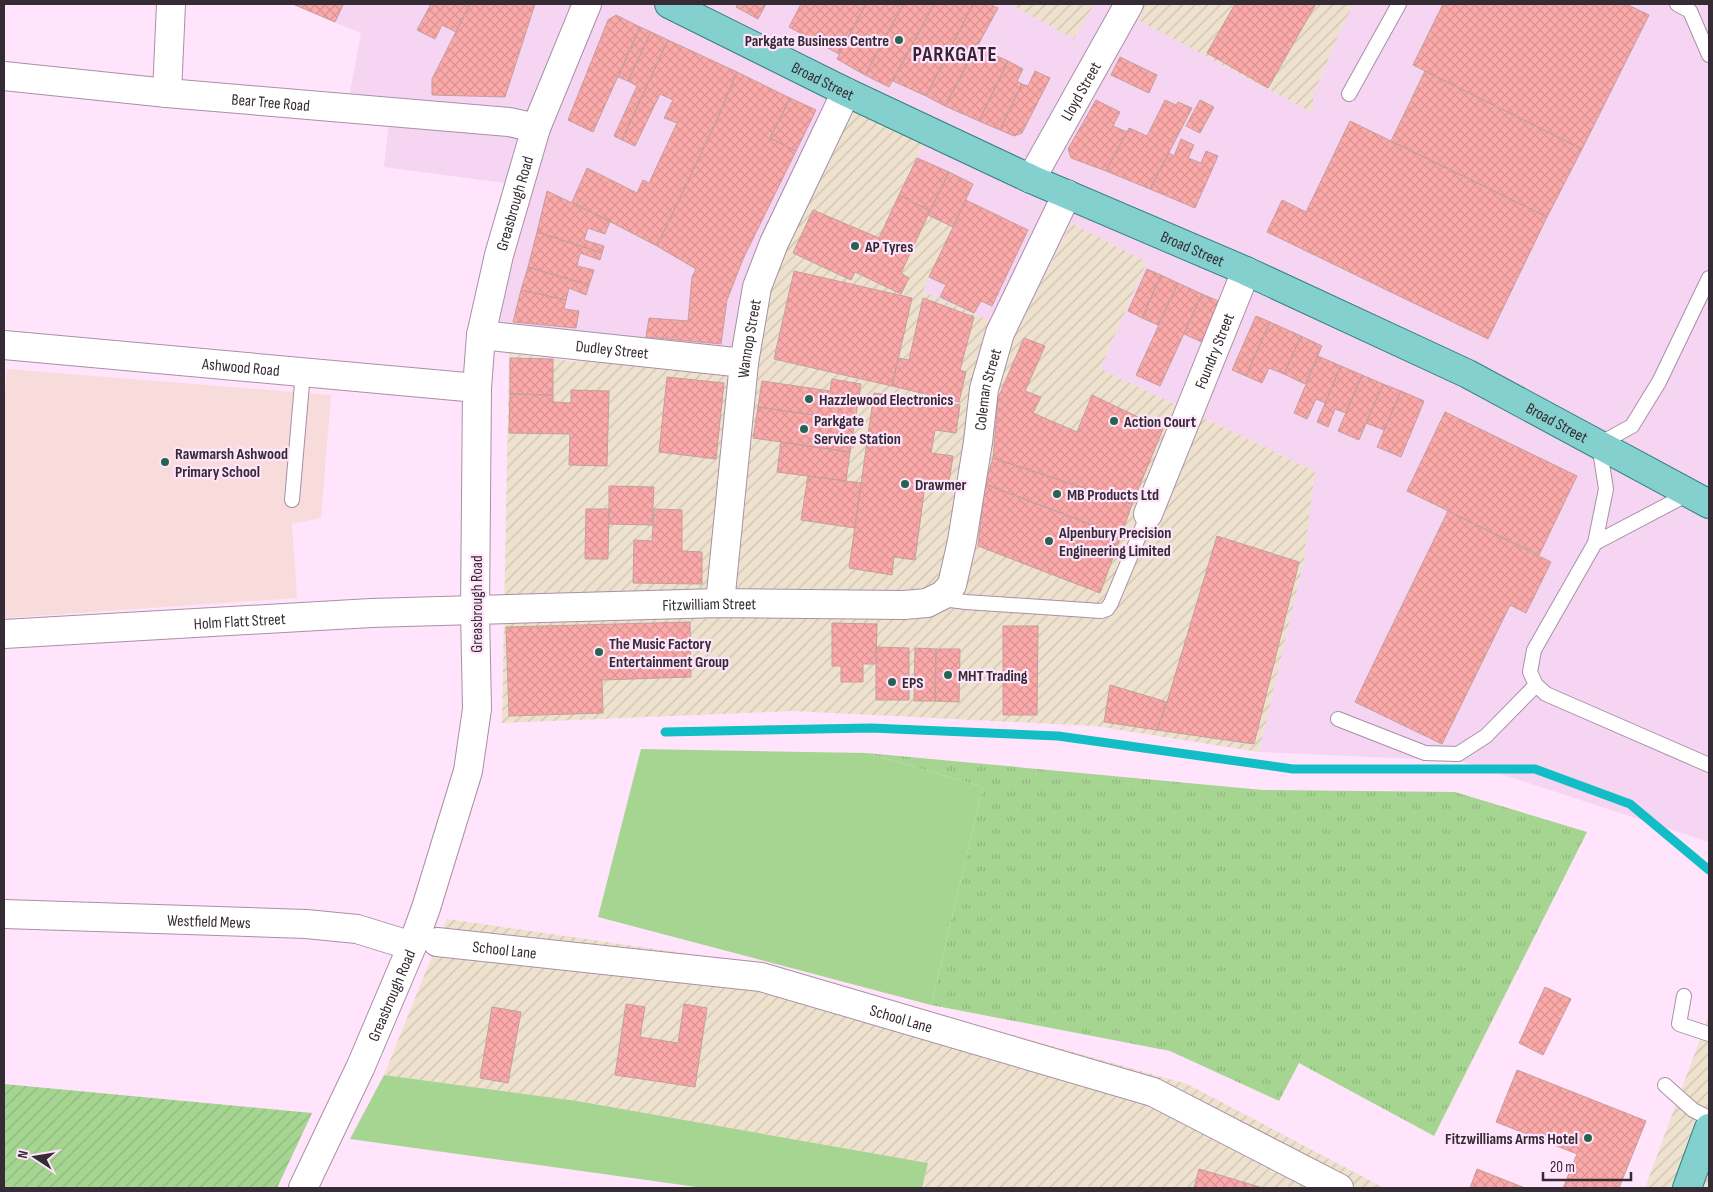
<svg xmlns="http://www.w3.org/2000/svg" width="1713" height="1192" font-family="'Sofia Sans Condensed',sans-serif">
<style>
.built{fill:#f6d5f2}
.industrial{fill:url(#industrial-furrows)}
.education{fill:#f7dcdb}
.grass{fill:#a5d591}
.park{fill:url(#park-tufts)}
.garden{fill:url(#garden-furrows)}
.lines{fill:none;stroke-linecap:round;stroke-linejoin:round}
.stream{stroke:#12bdc5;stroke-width:9}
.building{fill:url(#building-cross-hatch);stroke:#c39f9e}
.lane-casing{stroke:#a890a6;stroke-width:16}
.street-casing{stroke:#a890a6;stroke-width:30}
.primary-casing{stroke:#338283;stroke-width:30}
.lane{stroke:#fff;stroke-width:14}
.street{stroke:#fff;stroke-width:28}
.primary{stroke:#84d0ce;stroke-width:28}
.poi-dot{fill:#266450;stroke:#ffe4fc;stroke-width:2}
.labels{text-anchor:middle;stroke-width:4.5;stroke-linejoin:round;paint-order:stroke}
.poi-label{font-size:16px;font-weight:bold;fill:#352b34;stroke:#ffe4fc;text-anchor:start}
.street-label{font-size:16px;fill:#352b34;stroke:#ffe4fc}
.district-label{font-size:21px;font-weight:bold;letter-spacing:1px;fill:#372336;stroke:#ffe4fc}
</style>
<defs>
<pattern id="industrial-furrows" width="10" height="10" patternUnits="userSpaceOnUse" patternTransform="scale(1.25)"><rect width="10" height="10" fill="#eee2ce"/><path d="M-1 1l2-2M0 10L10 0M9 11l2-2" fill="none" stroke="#cdc2b2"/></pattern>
<pattern id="park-tufts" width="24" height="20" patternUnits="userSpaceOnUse" patternTransform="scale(1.25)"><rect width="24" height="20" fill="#a5d591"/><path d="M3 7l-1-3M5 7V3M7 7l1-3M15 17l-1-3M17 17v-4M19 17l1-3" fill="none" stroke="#8fb77e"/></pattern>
<pattern id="garden-furrows" width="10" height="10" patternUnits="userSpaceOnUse" patternTransform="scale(1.25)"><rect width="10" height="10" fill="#a5d591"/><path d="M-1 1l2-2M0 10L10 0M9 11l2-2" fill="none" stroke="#8fb77e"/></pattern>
<pattern id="building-cross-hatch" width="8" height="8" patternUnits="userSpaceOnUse" patternTransform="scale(1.25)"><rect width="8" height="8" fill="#fcaaa9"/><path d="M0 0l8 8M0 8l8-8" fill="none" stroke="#d99292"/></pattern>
</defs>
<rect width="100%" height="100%" fill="#ffe4fc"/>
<path class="built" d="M291 4H1010L1074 38 1094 4H1108L1313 112V95L1343 25 1354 4H1709V842L1461 761 1259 752 1304 560 1315 471 1100 369 1147 262 1071 223 1016 333 923 291 929 277 928 215 930 211 898 195 930 132 744 363 481 335 520 185 384 167 390 113 347 109 361 33Z"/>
<path class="industrial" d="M1010 4H1094L1074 39Z
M1108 4H1354L1343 25 1313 95V113Z
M846 92 930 131 898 195 930 211 928 215 953 227 923 291 1016 333 1071 223 1147 262 1100 369 1315 471 1304 560 1259 752 1095 726 792 711 502 723 509 353 577 362 580 344 743 363 757 287Z
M447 919 759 964 1187 1084 1384 1188H922L928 1163 577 1101 384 1075Z
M1709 1015V1188H1645Z"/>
<path class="education" d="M7 369 331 395 321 518 292 524 297 598 4 618V405Z"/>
<path class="grass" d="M641 749 867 753 983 787 931 1005 598 917Z
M384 1075 577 1101 928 1163 922 1188H704L350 1139Z"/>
<path class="park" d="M867 753 1263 790 1455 792 1587 832 1434 1136 1299 1063 1279 1101 1170 1051 931 1005 983 787Z"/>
<path class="garden" d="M4 1084 312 1113 277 1188H4Z"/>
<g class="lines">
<path class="stream" d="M665 732 871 728 1058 736 1293 769H1535L1630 804 1709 870"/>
</g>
<path class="building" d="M293 4H341L343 5 335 22Z
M431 4H470L456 32 442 25 435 39 417 30Z
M470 4H535L505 97 432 95V79Z
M738 4H766L758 19 736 7Z
M801 4H866L839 54 789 27Z
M866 4 903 5 865 75 837 59Z
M901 4H934L889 87 865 75 903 5Z
M934 4H973L926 96 893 81Z
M973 4H989L998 8 945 106 926 96Z
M1235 4H1316L1268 88 1207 53Z
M1443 4H1626L1649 15 1582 149 1413 65Z
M616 15 640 27 593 132 568 120 608 20Z
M640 27 651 32 628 81 618 77Z
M651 32 668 40 622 140 614 136 637 86 628 81Z
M668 40 737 72 717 120 657 246 572 202 587 168 637 193 643 180 649 183 677 123 664 118 673 100 660 94 635 146 622 140Z
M976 47 1008 61 979 121 945 106Z
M1120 57 1157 75 1149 93 1111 75Z
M1008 61 1023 69 1017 81 1022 84 1000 130 979 121Z
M1035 71 1050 78 1022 133 1014 136 1000 130 1022 84 1028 86Z
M1425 71 1582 149 1547 217 1391 141Z
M737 72 790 98 770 138 796 151 743 259 727 300 721 344 646 337 649 318 688 321 692 277 696 269 657 246 717 120Z
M790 98 816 110 796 151 770 138Z
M1096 100 1120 112 1113 126 1127 132 1106 171 1071 158 1068 149Z
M1165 100 1176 105 1178 102 1192 108 1150 189 1106 171 1129 128 1147 136Z
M1200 100 1214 107 1200 133 1186 126Z
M1350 121 1547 217 1488 339 1267 232 1282 200 1306 212Z
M1181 139 1194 145 1188 158 1201 163 1206 151 1218 156 1195 208 1150 189 1169 153 1174 156Z
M917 158 949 172 930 211 899 195Z
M949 172 973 184 953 227 928 215Z
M547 191 610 221 605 234 588 228 584 240 604 246 602 253 537 232Z
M899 195 930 211 901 273 909 278 901 294 855 272 851 280 793 253 813 210 879 238Z
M966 200 1028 230 992 306 981 301 974 313 940 297 946 285 929 277Z
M537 232 602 253 600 260 580 253 577 266 594 270 589 285 528 267Z
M528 267 589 285 586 295 569 288 566 300 521 290Z
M1147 269 1161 275 1142 318 1128 311Z
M794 271 912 298 892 386 774 359Z
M1161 275 1178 283 1158 325 1142 318Z
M1178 283 1202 294 1160 386 1136 375Z
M521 290 566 300 564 309 579 311 576 328 513 322Z
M1202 294 1223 303 1204 343 1184 334Z
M923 298 974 317 960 370 966 372 959 402 892 386 898 358 909 360Z
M1256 316 1270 322 1246 376 1232 370Z
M1270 322 1301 336 1284 374 1269 368 1262 383 1246 376Z
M1301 336 1322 346 1305 384 1284 374Z
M1024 338 1045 346 1025 391 1041 397 1033 413 1077 432 1092 395 1163 429 1132 504 993 458 998 398Z
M1318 356 1341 366 1325 403 1316 399 1307 419 1294 413Z
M510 358 553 359V395L510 394Z
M1341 366 1362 375 1346 413 1335 409 1328 427 1317 422Z
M1362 375 1383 384 1359 440 1338 431Z
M667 377 724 383 716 459 659 452Z
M832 379 861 384 855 421 758 407 762 381 830 391Z
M1383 384 1401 391 1384 430 1366 423Z
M571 390 609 391 607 466 569 465 570 434 509 433 510 394 553 395V402L571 403Z
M1401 391 1424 401 1401 457 1377 447Z
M874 393 960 405 956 433 935 430 931 453 953 456 948 488 925 485 915 560 894 557 892 575 849 568Z
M758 407 855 421 850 452 753 438Z
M1445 412 1577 476 1539 555 1407 491Z
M781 442 850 452 846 481 777 472Z
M993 458 1132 504 1121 536 985 484Z
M808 476 861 483 855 528 801 520Z
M985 484 1121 536 1100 593 978 546Z
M609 486 654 487 652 525 609 524Z
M586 509H609L608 559H585Z
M654 509 682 510V551L702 552V584L633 583 634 540 652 541Z
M1448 511 1551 562 1526 613 1510 605 1442 744 1355 702Z
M1217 536 1299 562 1254 744 1157 730 1167 702Z
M690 622 691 677 602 680 603 713 509 716 506 627Z
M832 623 877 624 876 664H863V682H841V666H832Z
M1003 626H1038L1037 715H1003Z
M876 647 909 648V700H876Z
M915 648 936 649 935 701H914Z
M936 649H960L959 702 935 701Z
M1110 685 1167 702 1157 730 1104 722Z
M1545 987 1571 999 1543 1055 1519 1043Z
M626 1004 645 1007 640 1037 678 1043 684 1004 707 1008 695 1087 615 1075Z
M492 1007 521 1012 508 1083 480 1078Z
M1517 1070 1646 1121 1619 1188H1563L1577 1154 1496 1122Z
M1199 1169 1263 1188H1194Z
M1477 1169 1525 1188H1470Z"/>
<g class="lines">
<defs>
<path id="lane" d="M1677 4 1690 11 1709 55
M1349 94 1399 4
M1690 493 1595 543 1606 489 1599 444 1632 426 1659 382 1709 278
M292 500 303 372
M1595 543 1534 650 1530 672 1536 685 1546 694 1709 765
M943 595 950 600 966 602 1101 611 1107 609 1111 603 1148 514
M1338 719 1425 753 1458 754 1486 736 1536 685
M1684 996 1679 1024 1709 1034
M1665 1085 1693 1110 1709 1118"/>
<g id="street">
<path id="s1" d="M4 76 167 93 509 122 536 128"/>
<path d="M167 93 171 4"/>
<path id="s2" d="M1031 179 1129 4"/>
<path id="s3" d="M481 335 744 363"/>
<path id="s4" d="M4 345 477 388"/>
<path id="s5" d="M1148 514 1246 271"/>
<path id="s6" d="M720 603 744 363 757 287 774 243 846 92"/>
<path id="s7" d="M4 634 371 613 720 603 904 605 927 603 943 595 952 585 962 541 978 442 984 389 1000 333 1067 194"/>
<path id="s8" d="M4 914 306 924 357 929 412 946"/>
<path id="s9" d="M437 942 761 977 1153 1092 1339 1188"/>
<path id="s10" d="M303 1188 361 1066 412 946 426 908 468 771 477 709 475 611 477 388 481 335 499 255 536 128 587 4"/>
</g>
<g id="primary">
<path id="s11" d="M669 4 846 92 1031 179 1246 271 1468 374 1709 504"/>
<path d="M1687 1188 1709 1128"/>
</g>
</defs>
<use href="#lane" class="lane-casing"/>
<use href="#street" class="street-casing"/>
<use href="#primary" class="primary-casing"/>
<use href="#lane" class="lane"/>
<use href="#street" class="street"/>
<use href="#primary" class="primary"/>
</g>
<g class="poi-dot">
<circle cx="899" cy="40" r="5"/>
<circle cx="855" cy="246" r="5"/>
<circle cx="809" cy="399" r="5"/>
<circle cx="1114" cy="421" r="5"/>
<circle cx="804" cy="429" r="5"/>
<circle cx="165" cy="462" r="5"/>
<circle cx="905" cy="484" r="5"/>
<circle cx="1057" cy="494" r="5"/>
<circle cx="1049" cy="541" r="5"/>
<circle cx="599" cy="652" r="5"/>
<circle cx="948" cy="675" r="5"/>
<circle cx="892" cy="682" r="5"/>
<circle cx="1588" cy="1138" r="5"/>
</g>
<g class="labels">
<g class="poi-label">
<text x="889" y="46" text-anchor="end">Parkgate Business Centre</text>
<text x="865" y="252">AP Tyres</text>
<text x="819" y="405">Hazzlewood Electronics</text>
<text x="814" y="426">Parkgate<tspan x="814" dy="18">Service Station</tspan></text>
<text x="1124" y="427">Action Court</text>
<text x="175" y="459">Rawmarsh Ashwood<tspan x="175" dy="18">Primary School</tspan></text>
<text x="915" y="490">Drawmer</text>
<text x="1067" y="500">MB Products Ltd</text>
<text x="1059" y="538">Alpenbury Precision<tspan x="1059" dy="18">Engineering Limited</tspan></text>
<text x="609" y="649">The Music Factory<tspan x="609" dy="18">Entertainment Group</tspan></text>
<text x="958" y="681">MHT Trading</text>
<text x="902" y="688">EPS</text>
<text x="1578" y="1144" text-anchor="end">Fitzwilliams Arms Hotel</text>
</g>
<g class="street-label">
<text dy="6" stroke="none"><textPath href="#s11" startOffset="172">Broad Street</textPath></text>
<text dy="6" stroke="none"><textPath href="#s2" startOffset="101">Lloyd Street</textPath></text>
<text dy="6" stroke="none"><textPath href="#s1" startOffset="268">Bear Tree Road</textPath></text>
<text dy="6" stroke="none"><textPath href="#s10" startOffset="1022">Greasbrough Road</textPath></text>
<text dy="6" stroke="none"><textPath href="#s11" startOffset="578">Broad Street</textPath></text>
<text dy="6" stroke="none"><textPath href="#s6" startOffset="266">Wannop Street</textPath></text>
<text dy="6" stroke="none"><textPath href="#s3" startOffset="132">Dudley Street</textPath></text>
<text dy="6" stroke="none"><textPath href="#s5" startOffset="176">Foundry Street</textPath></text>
<text dy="6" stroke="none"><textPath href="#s4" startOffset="238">Ashwood Road</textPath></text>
<text dy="6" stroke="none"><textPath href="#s7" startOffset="1154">Coleman Street</textPath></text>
<text dy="6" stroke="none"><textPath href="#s11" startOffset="982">Broad Street</textPath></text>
<text transform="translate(476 604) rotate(-90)" y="6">Greasbrough Road</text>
<text dy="6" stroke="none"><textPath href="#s7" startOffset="706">Fitzwilliam Street</textPath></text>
<text dy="6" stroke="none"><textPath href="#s7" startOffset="236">Holm Flatt Street</textPath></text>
<text dy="6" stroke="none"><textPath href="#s8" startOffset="205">Westfield Mews</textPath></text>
<text dy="6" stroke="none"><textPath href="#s9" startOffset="68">School Lane</textPath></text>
<text dy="6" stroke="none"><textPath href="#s10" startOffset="212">Greasbrough Road</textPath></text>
<text dy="6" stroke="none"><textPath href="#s9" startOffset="472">School Lane</textPath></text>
</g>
<g class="district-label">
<text x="955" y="61">PARKGATE</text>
</g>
</g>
<rect width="1713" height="1192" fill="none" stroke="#352b34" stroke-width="10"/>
<g transform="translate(35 1157) rotate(282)" stroke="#ffe4fc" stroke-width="4" paint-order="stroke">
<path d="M0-4L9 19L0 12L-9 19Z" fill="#352b34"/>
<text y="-8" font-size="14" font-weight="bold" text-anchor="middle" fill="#352b34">N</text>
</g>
<path d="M1543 1172v8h88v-8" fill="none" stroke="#352b34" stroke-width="2.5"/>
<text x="1550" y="1172" font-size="15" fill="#352b34" stroke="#ffe4fc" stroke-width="4" paint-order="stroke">20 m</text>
</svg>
